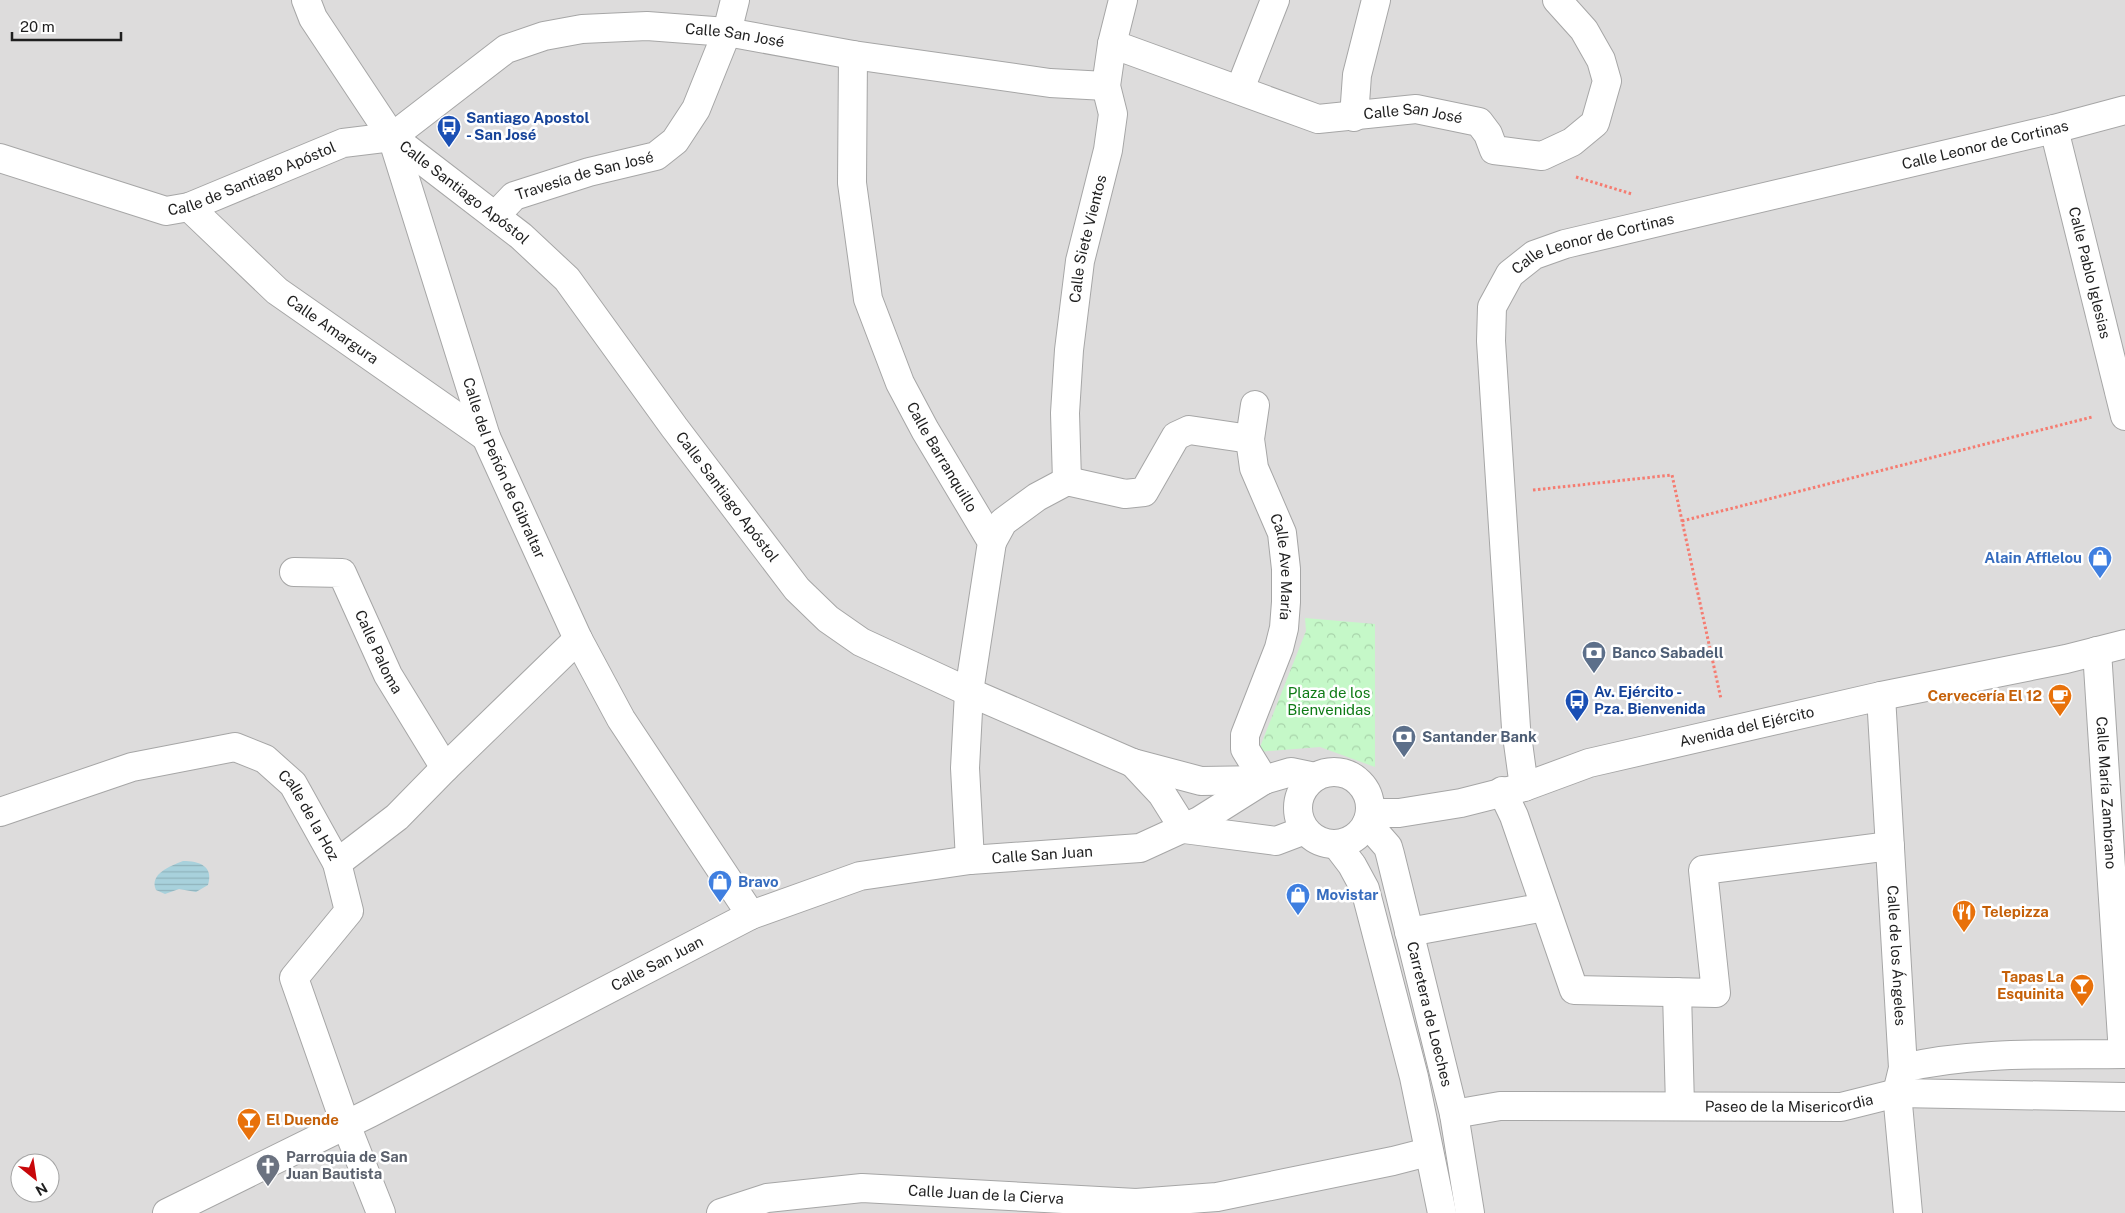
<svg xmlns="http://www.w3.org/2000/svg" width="2125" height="1213" font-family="'Public Sans',sans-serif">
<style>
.residential{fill:#dddcdc;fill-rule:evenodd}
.park{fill:url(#park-crowns)}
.water{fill:url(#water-rules)}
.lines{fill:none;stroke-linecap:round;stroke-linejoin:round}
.minor-casing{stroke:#a6a6a6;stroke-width:30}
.path{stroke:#f57c71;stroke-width:3;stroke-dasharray:2.5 2.5;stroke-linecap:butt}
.minor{stroke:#fff;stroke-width:28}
.labels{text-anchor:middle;stroke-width:5;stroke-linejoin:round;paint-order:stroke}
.street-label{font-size:15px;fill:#1f1f1f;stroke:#fff}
.transit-label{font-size:15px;font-weight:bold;fill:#164399;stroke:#fff;text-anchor:start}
.shop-label{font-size:15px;font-weight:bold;fill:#366cbe;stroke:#fff;text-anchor:start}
.service-label{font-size:15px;font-weight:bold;fill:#4e5e75;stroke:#fff;text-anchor:start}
.park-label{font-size:15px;fill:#0f7b16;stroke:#fff}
.food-label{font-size:15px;font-weight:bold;fill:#c56008;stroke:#fff;text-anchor:end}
.worship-label{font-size:15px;font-weight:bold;fill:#5b616d;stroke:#fff;text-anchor:start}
</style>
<defs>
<pattern id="park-crowns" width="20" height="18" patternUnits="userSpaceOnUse" patternTransform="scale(1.25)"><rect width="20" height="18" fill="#c5f8c8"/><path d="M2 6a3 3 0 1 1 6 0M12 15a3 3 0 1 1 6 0" fill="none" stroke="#a9d4ab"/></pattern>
<pattern id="water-rules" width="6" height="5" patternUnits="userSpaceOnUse" patternTransform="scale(1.25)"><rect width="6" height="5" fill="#a8d1dc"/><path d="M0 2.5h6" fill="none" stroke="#90b3bc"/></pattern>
</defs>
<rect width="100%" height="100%" fill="#f0ece6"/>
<path class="residential" d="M0 0H2125V1213H0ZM20 1163H50V1193H20Z"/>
<path class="park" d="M1305 618 1375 624V767L1320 747 1258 752 1306 631Z"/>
<path class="water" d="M183 861C199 861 214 866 208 885L196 892 179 889 165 894 156 890C149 874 170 866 183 861Z"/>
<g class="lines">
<defs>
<g id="minor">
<path id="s1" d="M306 0 313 18 392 137 486 437 578 639 621 719 751 915"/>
<path id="s2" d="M1112 44 1318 119 1416 109 1479 122 1488 134 1494 150 1542 156 1572 142 1595 123 1607 81 1601 60 1584 30 1557 0"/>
<path id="s3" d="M853 55 852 183 868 299 900 383 925 430 992 542 969 692 965 768 970 860"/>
<path d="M1240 89 1275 0"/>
<path d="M1354 117 1357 75 1376 0"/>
<path id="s4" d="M2054 129 2125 416"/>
<path id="s5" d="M392 137 521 236 567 279 674 427 797 589 828 619 861 642 969 692 1133 763 1201 781 1264 780 1291 772 1315 777"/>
<path id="s6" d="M0 158 166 211 189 207 343 143 392 137 506 49 544 36 582 29 647 26 727 32 853 55 1050 83 1106 86"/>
<path id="s7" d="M189 207 277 291 486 437"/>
<path id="s8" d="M495 216 514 196 589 172 656 156 675 141 696 109 727 32 735 0"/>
<path id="s9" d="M1255 405 1250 439 1254 468 1282 533 1286 569V602L1284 628 1279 648 1245 735V749L1264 780"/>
<path id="s10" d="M1067 481 1065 413 1069 350 1080 261 1108 150 1113 114 1106 86 1112 44 1123 0"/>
<path d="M992 542 1003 522 1037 497 1067 481 1125 494 1144 492 1176 436 1189 430 1250 439"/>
<path id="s11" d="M294 572 342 573 388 675 445 768"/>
<path id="s12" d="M2097 651 2123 1054"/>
<path id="s13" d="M1881 696 1903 1068 1897 1093 1908 1213"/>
<path d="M1133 763 1162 794 1184 829 1276 841 1305 830"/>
<circle cx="1334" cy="808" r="36"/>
<path id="s14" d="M1524 787 1516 728 1491 341 1492 307 1510 274 1534 255 1565 244 2054 129 2125 110"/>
<path d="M1502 791 1514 816 1574 990 1716 993 1703 870 1890 846"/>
<path id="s15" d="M0 812 132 767 235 747 265 759 293 784 337 863 349 911 294 978 341 1112 381 1213"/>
<path id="s16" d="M1370 813H1399L1461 803 1524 787 1589 763 1881 696 2066 659 2125 644"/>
<path id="s17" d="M1367 823 1388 847 1390 854 1454 1114 1470 1213"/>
<path d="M1336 844 1352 865 1365 889 1414 1077 1442 1213"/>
<path d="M337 863 397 817 445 768 578 639"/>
<path d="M1409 932 1545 907"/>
<path d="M1677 992 1680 1106"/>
<path d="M1903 1068C1975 1051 2052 1055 2125 1054"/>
<path id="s18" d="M1454 1114 1500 1106 1841 1107 1897 1093 2125 1097"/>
<path id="s19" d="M167 1213 370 1113 751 915 860 876 970 860 1140 848 1199 821 1264 780"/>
<path id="s20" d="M721 1213 767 1198 862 1188 1136 1203 1217 1197 1393 1161 1428 1152"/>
</g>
</defs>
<use href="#minor" class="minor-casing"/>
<path class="path" d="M1576 177 1632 194
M1533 490 1672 475 1721 699
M1682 521 2092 417"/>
<use href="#minor" class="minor"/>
</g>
<defs>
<symbol id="bus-pin" viewBox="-11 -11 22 30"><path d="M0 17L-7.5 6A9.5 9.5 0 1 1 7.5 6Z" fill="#1a4fb4" stroke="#fff"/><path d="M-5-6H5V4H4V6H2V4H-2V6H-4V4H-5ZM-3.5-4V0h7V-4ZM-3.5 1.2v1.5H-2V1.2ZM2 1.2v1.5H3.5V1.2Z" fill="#fff"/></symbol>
<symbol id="shop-pin" viewBox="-11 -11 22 30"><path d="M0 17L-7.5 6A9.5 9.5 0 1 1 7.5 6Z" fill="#3f7fe0" stroke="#fff"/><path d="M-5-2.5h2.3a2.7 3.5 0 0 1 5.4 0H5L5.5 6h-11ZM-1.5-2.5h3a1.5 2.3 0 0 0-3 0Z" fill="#fff"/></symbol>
<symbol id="bank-pin" viewBox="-11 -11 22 30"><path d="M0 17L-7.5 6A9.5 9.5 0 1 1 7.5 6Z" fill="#5c6f8a" stroke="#fff"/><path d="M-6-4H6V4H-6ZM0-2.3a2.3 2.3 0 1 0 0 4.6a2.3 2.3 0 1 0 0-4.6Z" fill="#fff"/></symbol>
<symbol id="cafe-pin" viewBox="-11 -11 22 30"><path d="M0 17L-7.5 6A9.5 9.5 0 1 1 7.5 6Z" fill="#e8710a" stroke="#fff"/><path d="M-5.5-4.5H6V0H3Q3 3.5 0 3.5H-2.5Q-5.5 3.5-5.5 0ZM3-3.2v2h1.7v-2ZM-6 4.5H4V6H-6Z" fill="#fff"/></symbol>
<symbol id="restaurant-pin" viewBox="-11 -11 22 30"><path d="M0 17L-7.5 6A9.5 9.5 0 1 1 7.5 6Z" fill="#e8710a" stroke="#fff"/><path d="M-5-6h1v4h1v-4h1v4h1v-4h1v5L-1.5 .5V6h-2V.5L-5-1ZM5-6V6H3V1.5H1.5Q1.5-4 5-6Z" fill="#fff"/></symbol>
<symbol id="bar-pin" viewBox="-11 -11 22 30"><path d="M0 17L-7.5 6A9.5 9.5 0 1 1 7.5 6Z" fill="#e8710a" stroke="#fff"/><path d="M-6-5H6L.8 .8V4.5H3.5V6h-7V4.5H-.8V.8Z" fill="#fff"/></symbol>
<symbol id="church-pin" viewBox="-11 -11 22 30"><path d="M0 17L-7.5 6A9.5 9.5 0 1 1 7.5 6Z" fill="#6b7280" stroke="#fff"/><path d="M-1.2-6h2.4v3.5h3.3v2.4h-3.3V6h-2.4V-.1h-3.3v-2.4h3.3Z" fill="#fff"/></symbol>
</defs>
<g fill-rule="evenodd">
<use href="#bus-pin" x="435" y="113" width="28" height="38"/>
<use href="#shop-pin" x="2086" y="544" width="28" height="38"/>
<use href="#bank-pin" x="1580" y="639" width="28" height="38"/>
<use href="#cafe-pin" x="2046" y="682" width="28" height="38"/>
<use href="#bus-pin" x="1563" y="687" width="28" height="38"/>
<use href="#bank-pin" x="1390" y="723" width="28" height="38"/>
<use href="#shop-pin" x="706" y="868" width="28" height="38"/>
<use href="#shop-pin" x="1284" y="881" width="28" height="38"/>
<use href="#restaurant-pin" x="1950" y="898" width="28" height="38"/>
<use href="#bar-pin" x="2068" y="972" width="28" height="38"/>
<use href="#bar-pin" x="235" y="1106" width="28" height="38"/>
<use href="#church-pin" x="254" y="1152" width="28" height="38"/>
</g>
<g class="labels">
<g class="street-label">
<text dy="5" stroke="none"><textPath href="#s6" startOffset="790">Calle San José</textPath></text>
<text dy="5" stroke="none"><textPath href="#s2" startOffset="315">Calle San José</textPath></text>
<text dy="5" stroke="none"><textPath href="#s14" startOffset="1014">Calle Leonor de Cortinas</textPath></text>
<text dy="5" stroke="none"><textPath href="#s8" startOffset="101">Travesía de San José</textPath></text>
<text dy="5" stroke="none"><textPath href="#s6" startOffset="266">Calle de Santiago Apóstol</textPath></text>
<text dy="5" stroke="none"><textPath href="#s5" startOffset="91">Calle Santiago Apóstol</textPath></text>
<text dy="5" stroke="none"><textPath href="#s10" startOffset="244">Calle Siete Vientos</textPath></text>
<text dy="5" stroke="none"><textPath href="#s14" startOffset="609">Calle Leonor de Cortinas</textPath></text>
<text dy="5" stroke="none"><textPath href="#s4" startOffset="148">Calle Pablo Iglesias</textPath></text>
<text dy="5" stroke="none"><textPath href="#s7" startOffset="189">Calle Amargura</textPath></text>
<text dy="5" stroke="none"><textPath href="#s3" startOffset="420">Calle Barranquillo</textPath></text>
<text dy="5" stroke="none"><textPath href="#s1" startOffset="512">Calle del Peñón de Gibraltar</textPath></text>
<text dy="5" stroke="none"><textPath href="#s5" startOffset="496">Calle Santiago Apóstol</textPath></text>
<text dy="5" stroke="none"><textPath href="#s9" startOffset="168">Calle Ave María</textPath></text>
<text dy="5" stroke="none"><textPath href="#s11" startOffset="135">Calle Paloma</textPath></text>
<text dy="5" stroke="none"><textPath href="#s16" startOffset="388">Avenida del Ejército</textPath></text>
<text dy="5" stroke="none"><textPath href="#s12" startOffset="142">Calle María Zambrano</textPath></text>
<text dy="5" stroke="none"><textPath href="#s15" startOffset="349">Calle de la Hoz</textPath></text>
<text dy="5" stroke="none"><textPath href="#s19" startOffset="955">Calle San Juan</textPath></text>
<text dy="5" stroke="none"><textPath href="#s13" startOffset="260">Calle de los Ángeles</textPath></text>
<text dy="5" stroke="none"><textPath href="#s19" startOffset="550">Calle San Juan</textPath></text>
<text dy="5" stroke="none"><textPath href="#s17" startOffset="204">Carretera de Loeches</textPath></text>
<text dy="5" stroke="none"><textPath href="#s18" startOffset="336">Paseo de la Misericordia</textPath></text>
<text dy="5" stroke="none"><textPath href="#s20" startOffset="268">Calle Juan de la Cierva</textPath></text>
</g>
<g class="transit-label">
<text x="466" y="123">Santiago Apostol<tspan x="466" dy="17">- San José</tspan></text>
<text x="1594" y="697">Av. Ejército -<tspan x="1594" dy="17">Pza. Bienvenida</tspan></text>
</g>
<g class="shop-label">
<text x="2082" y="563" text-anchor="end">Alain Afflelou</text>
<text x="738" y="887">Bravo</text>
<text x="1316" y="900">Movistar</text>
</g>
<g class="service-label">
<text x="1612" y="658">Banco Sabadell</text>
<text x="1422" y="742">Santander Bank</text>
</g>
<g class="park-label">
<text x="1329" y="698">Plaza de los<tspan x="1329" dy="17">Bienvenidas</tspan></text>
</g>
<g class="food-label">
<text x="2042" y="701">Cervecería El 12</text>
<text x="1982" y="917" text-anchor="start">Telepizza</text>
<text x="2064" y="982">Tapas La<tspan x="2064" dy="17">Esquinita</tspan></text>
<text x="266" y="1125" text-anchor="start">El Duende</text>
</g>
<g class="worship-label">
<text x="286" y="1162">Parroquia de San<tspan x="286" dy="17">Juan Bautista</tspan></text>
</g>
</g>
<g transform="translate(35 1178) rotate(150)"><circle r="24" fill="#ffffff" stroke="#a5a5a5"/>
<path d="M0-4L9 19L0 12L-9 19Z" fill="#c8070a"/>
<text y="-8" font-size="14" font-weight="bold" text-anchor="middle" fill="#1f1f1f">N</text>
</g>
<path d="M12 32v8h109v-8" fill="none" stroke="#1f1f1f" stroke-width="2.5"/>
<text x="20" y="32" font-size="15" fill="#1f1f1f" stroke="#ffffff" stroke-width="4" paint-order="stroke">20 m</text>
</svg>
